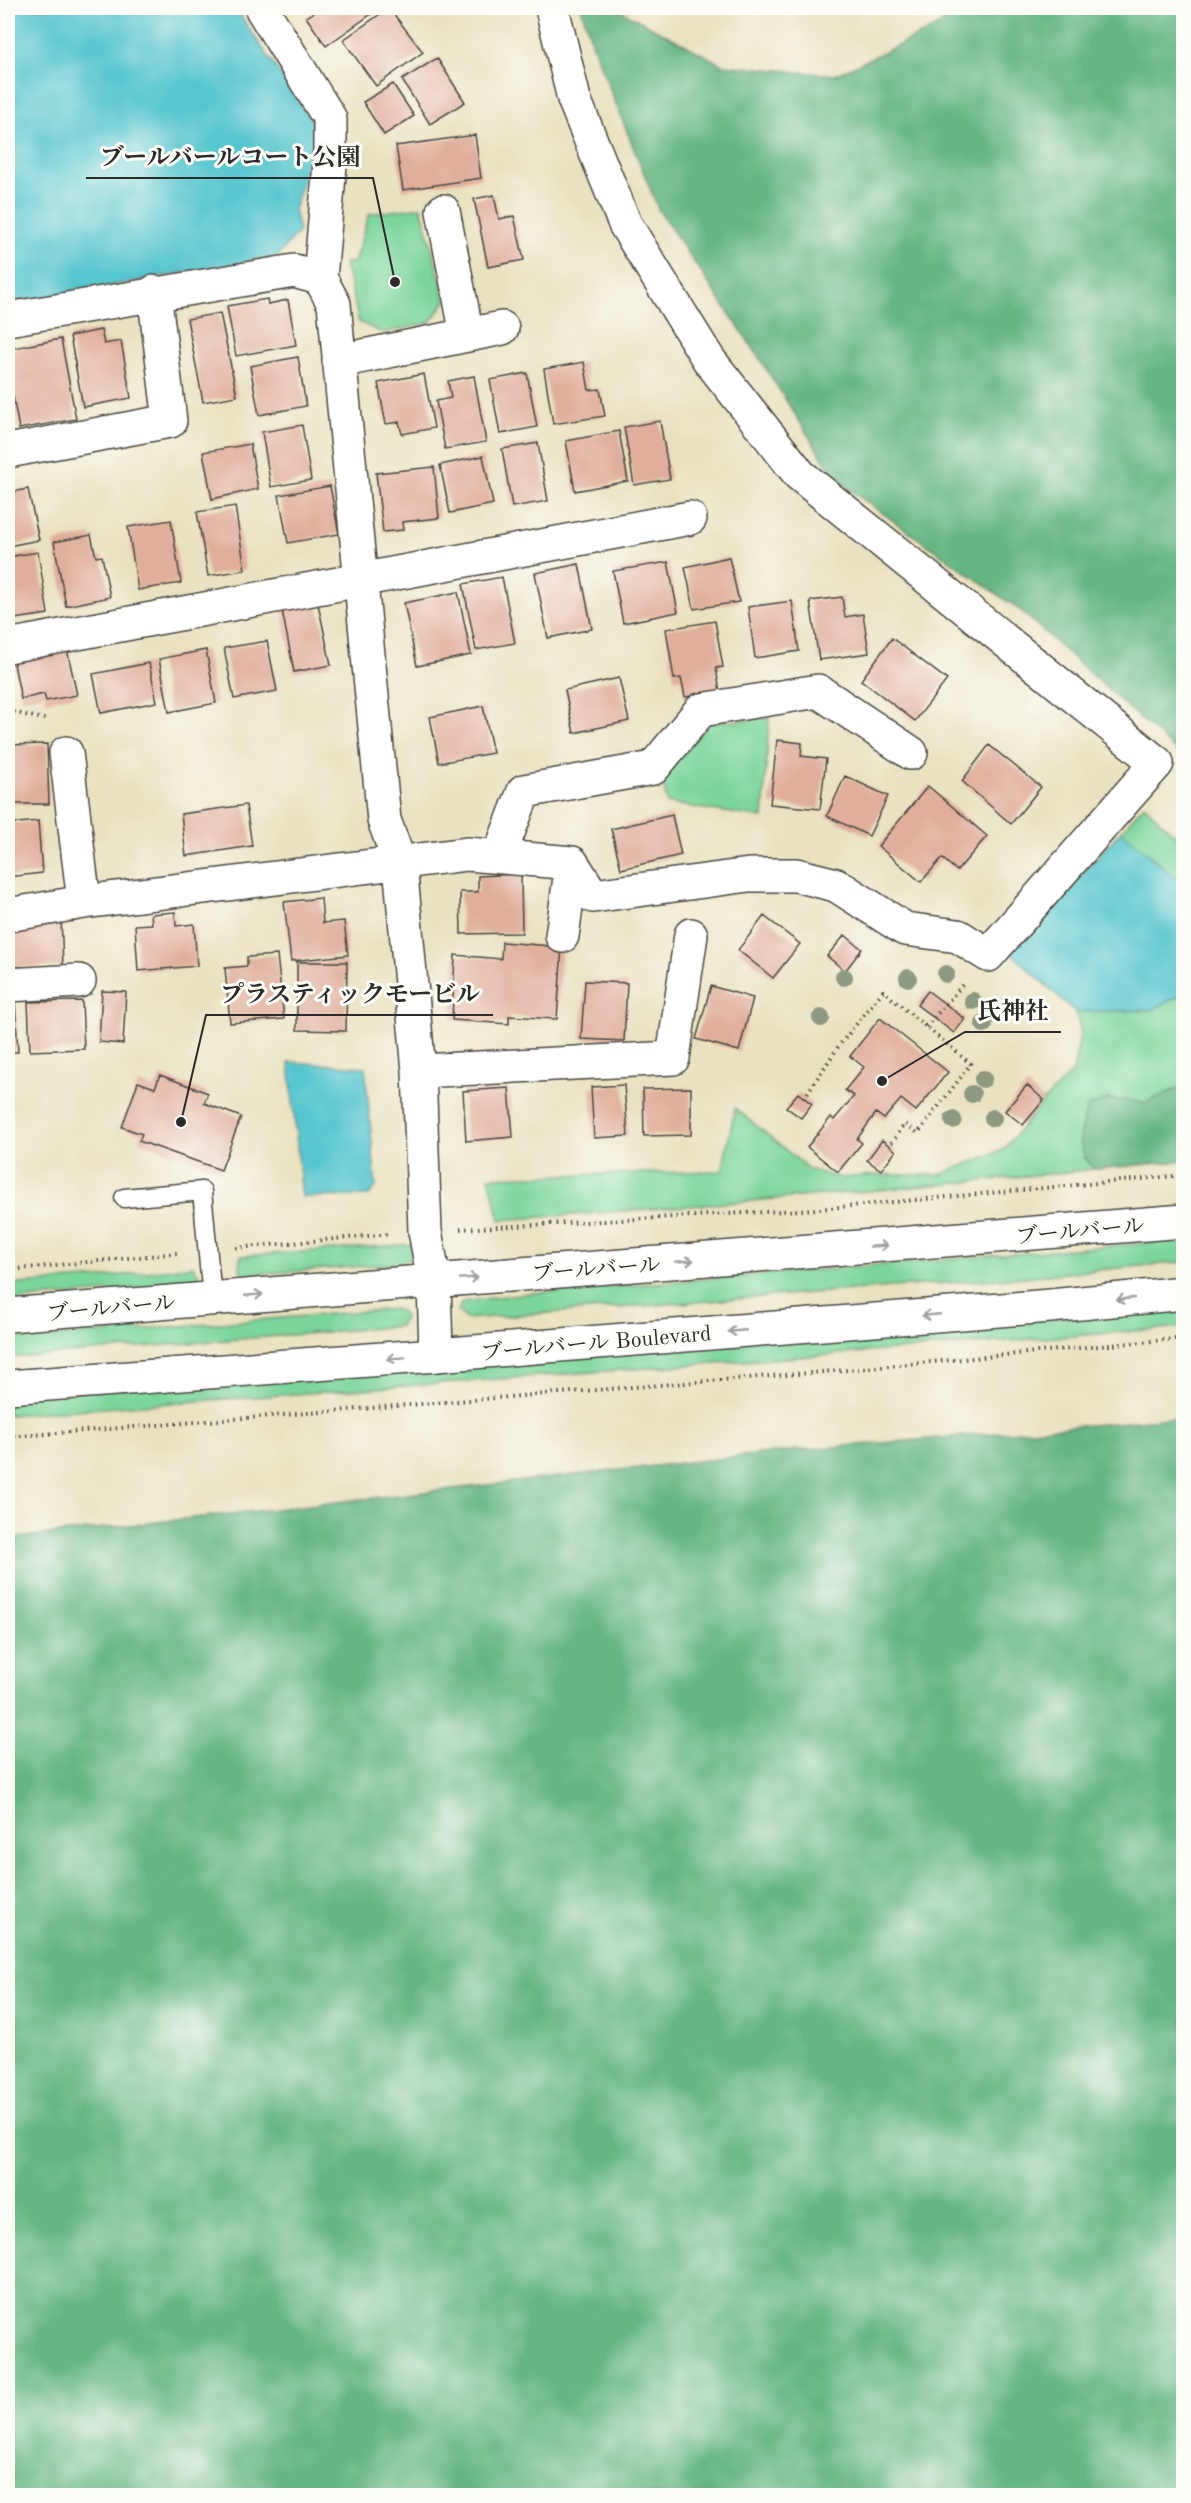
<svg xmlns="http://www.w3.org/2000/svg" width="1191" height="2503" font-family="'Old Standard TT','Noto Serif JP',serif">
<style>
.green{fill:#7cd59b;stroke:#548063;stroke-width:1.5}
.forest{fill:#65b683;stroke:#487057;stroke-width:1.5}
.water{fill:#59c6ce;stroke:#42787c;stroke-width:1.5}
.building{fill:#e0af9b}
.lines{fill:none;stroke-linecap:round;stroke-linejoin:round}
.service-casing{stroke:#484641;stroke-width:21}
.minor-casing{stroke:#484641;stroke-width:36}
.tertiary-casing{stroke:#484641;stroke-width:36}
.path{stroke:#484641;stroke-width:4;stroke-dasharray:1.5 4.5;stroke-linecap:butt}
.service{stroke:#fff;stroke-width:18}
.minor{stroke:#fff;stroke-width:33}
.tertiary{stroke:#fff;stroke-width:33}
.tree{fill:#8e9981}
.oneway{stroke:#a0a0a0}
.labels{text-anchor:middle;stroke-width:6;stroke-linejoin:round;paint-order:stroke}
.street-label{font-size:22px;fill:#2b2b2b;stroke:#fdfcf7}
.leader{fill:none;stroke:#2b2b2b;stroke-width:2}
.callout-dot{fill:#2b2b2b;stroke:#fdfcf7;stroke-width:2}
.callout-label{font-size:24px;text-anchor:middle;font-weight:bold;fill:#2b2b2b;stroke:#fdfcf7;stroke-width:6;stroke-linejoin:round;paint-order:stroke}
</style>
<rect width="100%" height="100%" fill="#fdfcf7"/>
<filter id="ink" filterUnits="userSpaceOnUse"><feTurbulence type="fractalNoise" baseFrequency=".0167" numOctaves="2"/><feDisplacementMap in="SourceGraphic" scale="12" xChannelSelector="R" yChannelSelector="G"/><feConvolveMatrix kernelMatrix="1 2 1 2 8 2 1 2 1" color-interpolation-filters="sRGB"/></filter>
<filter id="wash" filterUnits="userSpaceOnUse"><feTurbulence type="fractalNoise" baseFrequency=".008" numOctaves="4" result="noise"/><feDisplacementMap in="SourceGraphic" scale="24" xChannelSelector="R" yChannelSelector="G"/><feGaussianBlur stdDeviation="1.35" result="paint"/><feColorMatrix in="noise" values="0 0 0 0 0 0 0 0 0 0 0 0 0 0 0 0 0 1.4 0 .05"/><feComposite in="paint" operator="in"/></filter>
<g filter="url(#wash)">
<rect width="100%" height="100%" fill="#e9e2c0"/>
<path class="green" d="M421 207 446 301 429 323 383 333 359 322 345 263H354L369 214Z
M769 718 763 818 667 803 662 778 709 723Z
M1144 805 1183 843V884L1121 831Z
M1183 994V1086L1147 1102 1108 1099 1083 1157 1095 1169C897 1190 699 1206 500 1220L489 1177 722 1171 735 1108 810 1170 842 1178 875 1175H939L1003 1150 1041 1104 1073 1071 1081 1031 1075 1012 1151 1010Z
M1183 1240V1262L1013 1278 466 1319 458 1311 462 1302 521 1294Z
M416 1244 412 1257 402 1262 391 1264 246 1275C238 1270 238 1265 241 1256Z
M193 1266 199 1275V1283L8 1301V1285L99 1278Z
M1183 1307V1327L935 1347 8 1415V1397Z
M394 1309 402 1312 404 1318 400 1326 8 1358V1340Z"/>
<path class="forest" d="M581 8H616L723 65 835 75 933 29 965 8H1183V757L1021 611 837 481 753 348 659 211 596 55Z
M1183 1086V1161L1095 1169C1073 1148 1081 1134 1087 1107L1108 1099 1147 1102Z
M1183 1417V2495H8V1539L788 1451Z"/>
<path class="water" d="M8 8H224L238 12 314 124 313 141 294 210 299 231 278 256 8 304Z
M1121 831 1183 884V994L1151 1010 1075 1012 1010 952Z
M289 1062 365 1067 376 1187 368 1196 302 1197Z"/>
<g id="blocks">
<path class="building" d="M309 8H376L377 10 326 46 306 17 313 13Z
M389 8 423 52 376 86 343 40Z
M437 58 465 102 430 124 402 80Z
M393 84 414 116 384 135 363 102Z
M475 135 481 178 403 190 396 146Z
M494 195 499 219 514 216 524 260 488 267 474 199Z
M267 299 268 304 288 300 296 345 236 356 227 306Z
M220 313 237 396 203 402 187 319Z
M101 330 104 344 121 341 131 398 83 407 70 336Z
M61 339 76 419 19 429 8 369V349Z
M298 357 306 406 259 415 250 366Z
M584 362 589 390 600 389 605 416 553 424 544 369Z
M527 373 537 427 500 434 490 380Z
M424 374 434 428 402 434 399 422 386 424 378 383Z
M474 376 486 442 445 449 436 401 451 398 448 381Z
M660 421 670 479 634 485 624 427Z
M302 425 311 480 271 487 262 432Z
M619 431 628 481 575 491 566 441Z
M538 443 548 501 512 507 502 449Z
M250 444 258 489 212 499 203 452Z
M483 456 493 504 450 513 440 465Z
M434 467 439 518 402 522 403 530 383 532 376 473Z
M330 486 339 534 288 543 279 495Z
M28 489 39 540 8 546V493Z
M235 506 245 570 208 576 197 512Z
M171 520 181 583 138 590 128 527Z
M91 535 96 557 102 556 110 597 66 606 54 542Z
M38 552 48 614 8 620V557Z
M729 557 739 602 694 609 685 567Z
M668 562 678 612 623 623 613 571Z
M579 564 592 629 548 638 535 573Z
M502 577 515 643 476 650 463 584Z
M458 592 471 655 417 666 404 603Z
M842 597 845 617 863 614 869 653 819 660 810 601Z
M792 601 799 651 755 658 748 607Z
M318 604 331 665 294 672 282 610Z
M715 621 723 667 716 668 720 692 685 697 681 678 674 679 666 629Z
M892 638 947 680 915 721 861 680Z
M267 641 277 691 234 699 224 648Z
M67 649 77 695 46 701 44 694 21 699 13 659Z
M206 650 216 703 169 712 159 659Z
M149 663 157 702 101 713 93 674Z
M619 678 629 721 574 733 565 690Z
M483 706 493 753 439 763 430 717Z
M777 740 802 743 801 756 826 759 820 809 770 804Z
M47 744 49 804H8V745Z
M989 745 1041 787 1011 824 962 781Z
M845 776 888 796 869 836 827 816Z
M928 786 987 836 957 871 942 858 921 882 878 846Z
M246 805 252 846 186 856 181 814Z
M672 815 681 855 621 869 611 829Z
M38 821 42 873 8 877V824Z
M521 874 522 933 461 934 460 892H478V876Z
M321 898 323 923 344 921 348 955 291 961 284 902Z
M175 912 176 926 194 924 197 966 138 971 135 925 152 924 151 914Z
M61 916 63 967H8V924Z
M764 916 800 944 773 978 738 950Z
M845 935 862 949 845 971 827 956Z
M502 942 562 947 557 1019 509 1016V1024L452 1020 455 955 501 959Z
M277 955 284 1019 230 1023 225 968 247 966V957Z
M297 962H347L346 1031 297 1030Z
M585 981 627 983 624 1041 581 1039Z
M711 986 753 998 739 1051 696 1039Z
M102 991 126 992 123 1044 99 1042Z
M928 991 965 1019 954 1033 917 1005Z
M8 1001H15L18 1052H8Z
M82 1001 84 1049 30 1051 28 1002Z
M880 1018 948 1072 916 1111 901 1099 884 1119 876 1113 857 1139 862 1143 838 1172 807 1147 831 1117 834 1120 854 1096 845 1090 864 1067 850 1056Z
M160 1075 208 1093 204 1103 241 1117 221 1170 139 1141 142 1134 122 1127 138 1082 155 1088Z
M624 1085 628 1136 594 1138 591 1087Z
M1027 1085 1044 1100 1023 1125 1005 1111Z
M509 1088 513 1137 466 1141 463 1091Z
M691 1088V1135L644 1136 643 1089Z
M798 1093 812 1104 801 1118 786 1107Z
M882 1140 896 1151 881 1170 867 1160Z"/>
</g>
</g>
<g filter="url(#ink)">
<use href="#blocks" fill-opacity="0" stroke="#484641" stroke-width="1.5"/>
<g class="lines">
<defs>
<path id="service" d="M124 1198 202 1191 212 1298"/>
<path id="minor" d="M262 9 330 119V164L320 278
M443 211 467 335
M8 319 294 271 320 278 334 304 384 820 400 864 419 1071 425 1231 434 1280 436 1355
M339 361 502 328
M8 451 170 421 154 292
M8 646 690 518
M66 753 84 902
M499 856 524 791 653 768 701 710 818 691 911 753
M8 915 84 902 467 854 572 863 593 896 749 875H796L836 885 905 929 958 936 988 955 1157 763 800 475 709 360 625 224 574 99 552 8
M562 936 572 863
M8 985 79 981
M419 1071 673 1058 691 935"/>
<path id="tertiary" d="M8 1315 1184 1221
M8 1387 436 1355 1050 1306 1184 1293"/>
</defs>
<use href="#service" class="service-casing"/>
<use href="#minor" class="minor-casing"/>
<use href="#tertiary" class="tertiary-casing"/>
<path class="path" d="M8 711 48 720
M926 1027 964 983
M804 1098 838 1047 883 991 971 1064 918 1133 905 1124 889 1146
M460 1229 818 1209 1184 1175
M236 1248 390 1234
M8 1270 178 1253
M8 1437 847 1370 1184 1338"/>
<use href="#service" class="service"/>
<use href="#minor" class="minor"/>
<use href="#tertiary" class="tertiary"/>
</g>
<g class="tree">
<circle cx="946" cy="974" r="9"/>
<circle cx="844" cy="977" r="9"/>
<circle cx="908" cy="978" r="9"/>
<circle cx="973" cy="1001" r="9"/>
<circle cx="821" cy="1018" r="9"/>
<circle cx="984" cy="1024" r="9"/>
<circle cx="983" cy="1079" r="9"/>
<circle cx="972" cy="1094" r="9"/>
<circle cx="993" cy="1118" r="9"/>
<circle cx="953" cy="1120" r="9"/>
</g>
<defs><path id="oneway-shaft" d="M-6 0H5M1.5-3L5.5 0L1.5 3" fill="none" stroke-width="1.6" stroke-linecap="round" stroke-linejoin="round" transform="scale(1.5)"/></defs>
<g class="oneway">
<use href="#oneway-shaft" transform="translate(879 1246) rotate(-4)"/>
<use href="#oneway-shaft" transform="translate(685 1261) rotate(-4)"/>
<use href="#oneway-shaft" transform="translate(469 1278) rotate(-4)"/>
<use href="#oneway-shaft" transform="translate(254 1295) rotate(-5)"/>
<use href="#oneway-shaft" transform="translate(1125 1299) rotate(174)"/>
<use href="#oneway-shaft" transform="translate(931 1315) rotate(175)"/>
<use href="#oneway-shaft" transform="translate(737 1331) rotate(175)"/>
<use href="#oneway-shaft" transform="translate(396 1358) rotate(176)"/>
</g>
</g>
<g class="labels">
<g class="street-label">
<text transform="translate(1080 1230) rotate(-5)" y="8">ブールバール</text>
<text transform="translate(596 1268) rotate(-4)" y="8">ブールバール</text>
<text transform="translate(111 1307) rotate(-5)" y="8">ブールバール</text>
<text transform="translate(596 1342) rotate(-5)" y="8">ブールバール Boulevard</text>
</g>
</g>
<path class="leader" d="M395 282L373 178H86M181 1122L206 1015H493M882 1081L965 1032H1061"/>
<g class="callout-dot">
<circle cx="395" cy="282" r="6"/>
<circle cx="181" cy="1122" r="6"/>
<circle cx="882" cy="1081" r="6"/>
</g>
<g class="callout-label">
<text x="230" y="165">ブールバールコート公園</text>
<text x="350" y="1002">プラスティックモービル</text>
<text x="1013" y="1019">氏神社</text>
</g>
<rect width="1191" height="2503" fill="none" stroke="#fdfcf7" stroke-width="30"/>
</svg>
